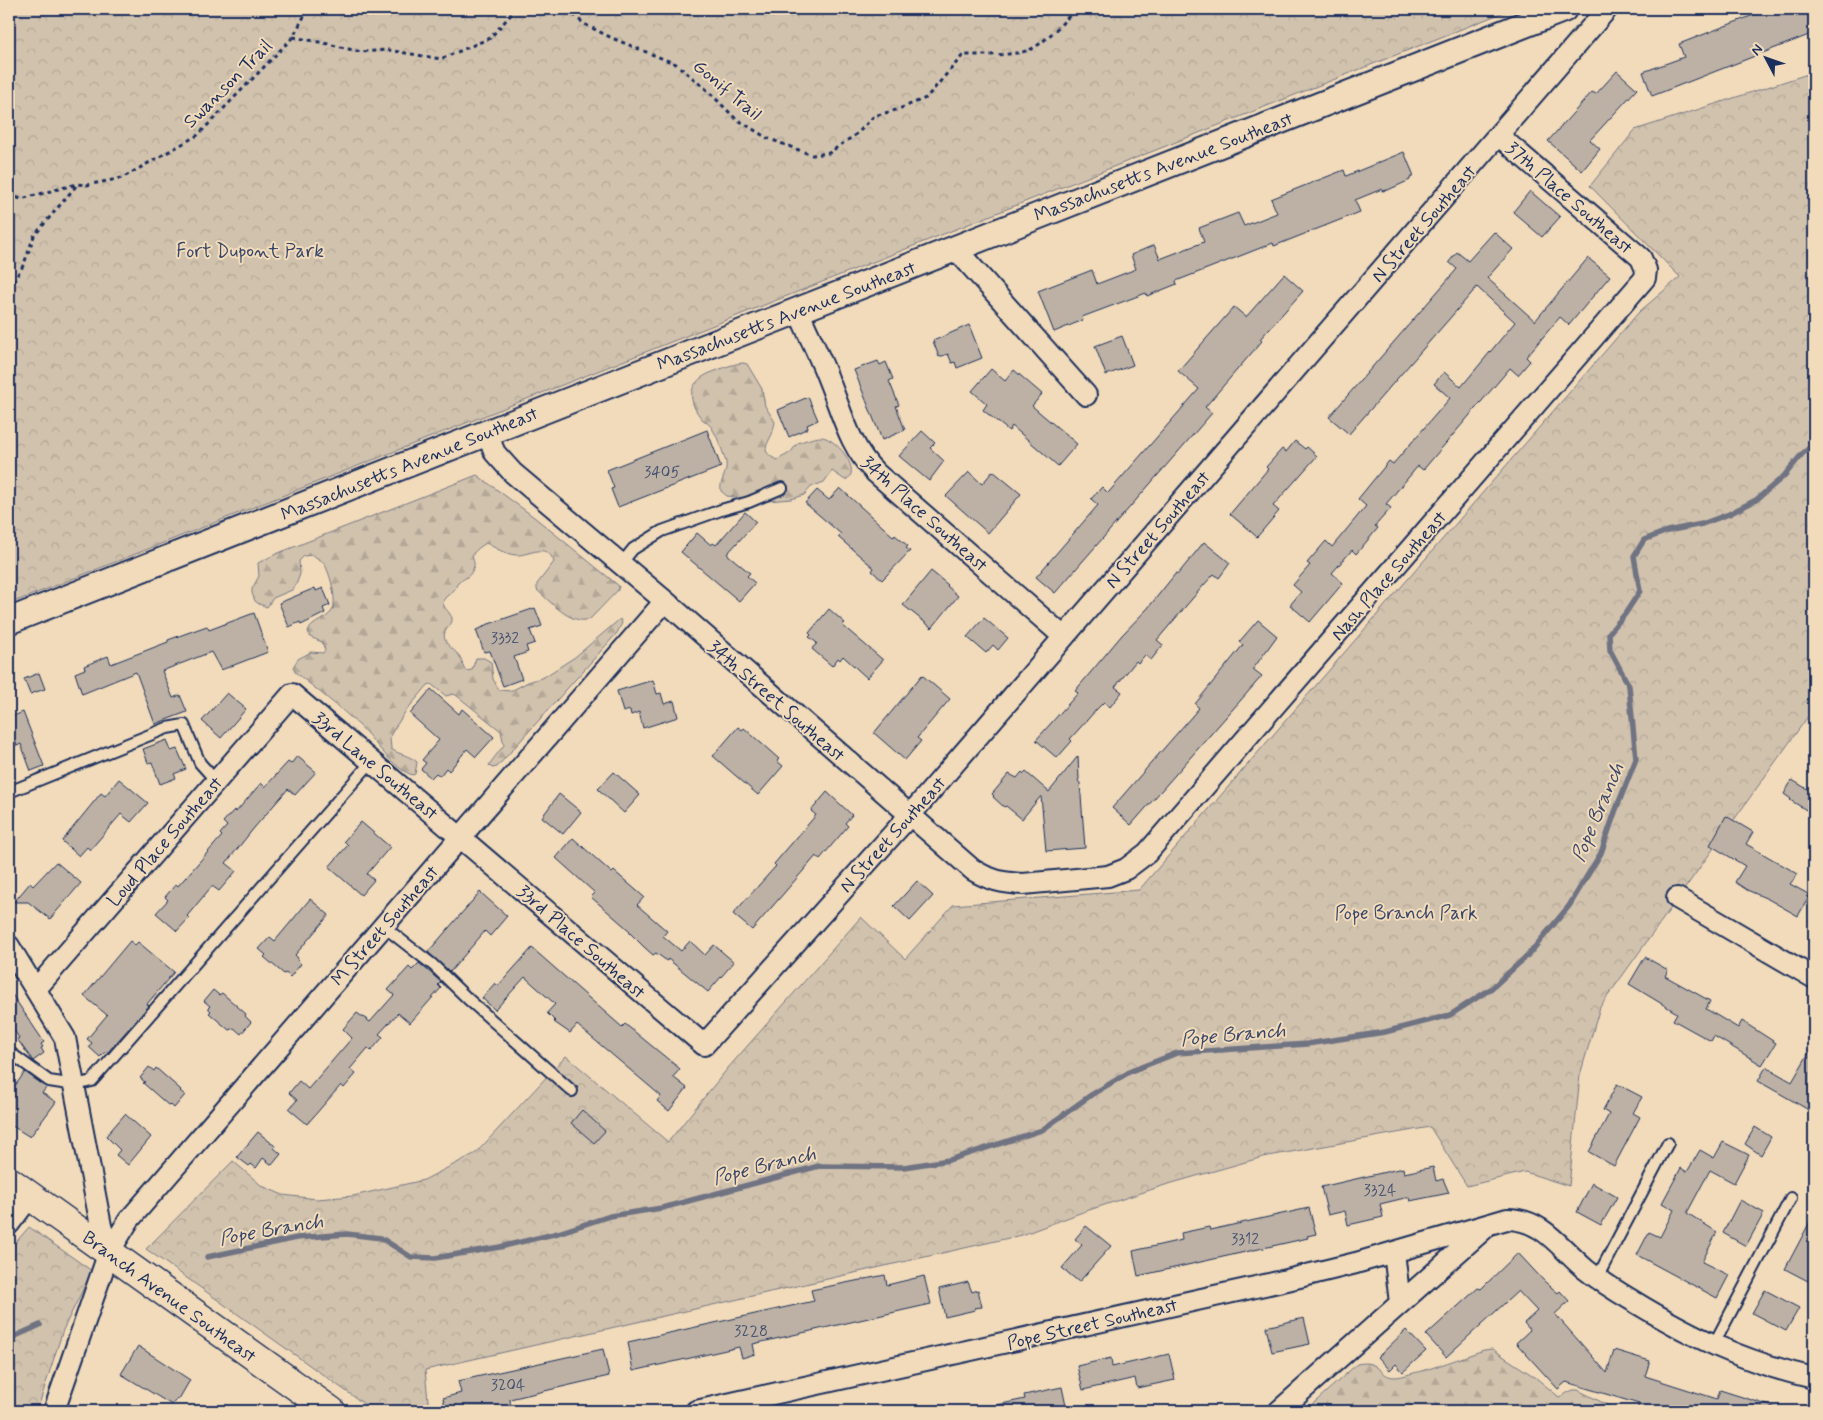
<svg xmlns="http://www.w3.org/2000/svg" width="1823" height="1420" font-family="Mynerve,sans-serif">
<style>
.forest{fill:url(#forest-firs);stroke:#767886}
.park{fill:url(#park-crowns);stroke:#767886}
.lines{fill:none;stroke-linecap:round;stroke-linejoin:round}
.stream{stroke:#707382;stroke-width:5.5}
.building{fill:#bcb1a4;stroke:#1b2f5e}
.service-casing{stroke:#1b2f5e;stroke-width:14}
.minor-casing{stroke:#1b2f5e;stroke-width:24}
.tertiary-casing{stroke:#1b2f5e;stroke-width:29}
.secondary-casing{stroke:#1b2f5e;stroke-width:31}
.path{stroke:#1b2f5e;stroke-width:3;stroke-dasharray:4 4;stroke-linecap:butt}
.service{stroke:#f1dbba;stroke-width:10}
.minor{stroke:#f1dbba;stroke-width:20}
.tertiary{stroke:#f1dbba;stroke-width:25}
.secondary{stroke:#f1dbba;stroke-width:28}
.labels{text-anchor:middle;stroke-width:4;stroke-linejoin:round;paint-order:stroke}
.number-label{font-size:16px;fill:#435070}
.street-label{font-size:19px;fill:#1b2f5e;stroke:#f1dbba}
.park-label{font-size:19px;fill:#36456a;stroke:#f1dbba}
.water-label{font-size:20px;font-style:italic;fill:#37466a;stroke:#f1dbba}
</style>
<defs>
<pattern id="forest-firs" width="22" height="20" patternUnits="userSpaceOnUse" patternTransform="scale(1.25)"><rect width="22" height="20" fill="#d1c2ad"/><path d="M5 1l3.5 6h-7zM16 11l3.5 6h-7z" fill="#b3a797"/></pattern>
<pattern id="park-crowns" width="20" height="18" patternUnits="userSpaceOnUse" patternTransform="scale(1.25)"><rect width="20" height="18" fill="#d1c2ad"/><path d="M2 6a3 3 0 1 1 6 0M12 15a3 3 0 1 1 6 0" fill="none" stroke="#b3a797"/></pattern>
</defs>
<rect width="100%" height="100%" fill="#f1dbba"/>
<filter id="ink" filterUnits="userSpaceOnUse"><feTurbulence type="fractalNoise" baseFrequency=".02" numOctaves="2"/><feDisplacementMap in="SourceGraphic" scale="10" xChannelSelector="R" yChannelSelector="G"/><feConvolveMatrix kernelMatrix="1 2 1 2 8 2 1 2 1" color-interpolation-filters="sRGB"/></filter>
<g filter="url(#ink)">
<path class="forest" d="M743 363 747 364 762 389 765 406 775 422C774 426 773 434 770 438 764 450 764 453 777 460 782 457 787 455 791 452 793 450 795 445 798 443 803 441 815 437 821 437 836 437 864 473 845 480L832 471 824 482 811 487 804 495 791 499 768 501 727 496 721 491C719 481 728 473 726 462 723 452 718 438 713 430 711 425 706 422 702 419 687 401 687 383 710 373 721 369 731 364 743 363Z
M477 475 534 517 619 586 618 590 590 619C571 626 550 601 537 590V584L554 562C547 541 529 556 516 555 504 554 496 548 486 543 461 559 480 557 472 571 469 578 462 579 458 583 456 585 456 588 454 590 452 593 447 595 445 598 439 606 450 611 452 618 453 624 447 627 445 632 441 644 455 649 460 657 463 661 462 667 466 671L472 670 476 658H484L491 662 493 679 499 690 511 691 528 682 544 677 575 657 620 619 622 623 617 633 497 767 492 768 489 765 491 762 504 745 501 731 456 695 453 694 446 696 431 684 428 685 405 712 391 734 390 738 391 749C400 755 409 755 417 762L415 774 413 775C394 770 374 740 360 726 340 707 317 690 295 672L293 667 298 659 311 652 323 653 325 650 322 642 310 637 308 631C313 621 326 620 332 611 338 602 330 571 323 562 320 560 316 557 313 555L304 556 299 561 300 574 296 585 292 590 273 598 267 607 259 604 255 601 252 593V589L259 576 258 563 276 554Z
M1492 1349 1535 1377 1559 1397 1573 1390H1578L1611 1407 1625 1411H1305L1357 1364C1381 1359 1378 1377 1395 1377 1400 1377 1406 1375 1410 1374 1435 1368 1460 1358 1484 1350Z"/>
<path class="park" d="M9 9H1512L9 604Z
M1814 72V708L1600 1007 1580 1075 1569 1186 1525 1172 1467 1186 1430 1127 1263 1157 1165 1185 1080 1213 1022 1235 425 1370 429 1411H374L146 1249 233 1161 262 1186 283 1195 317 1199 353 1196 424 1180 476 1153 566 1056 668 1142 728 1068 861 917 905 959 953 905 1139 890 1639 312 1680 277 1590 186 1635 130Z
M29 1227 92 1271 63 1330 37 1411H9V1250Z"/>
<g class="lines">
<path class="stream" d="M207 1257 297 1238 347 1234 381 1238 411 1257 435 1258 500 1247 558 1233 610 1216 662 1208 819 1166 904 1167 949 1160 1042 1130 1091 1095 1131 1071 1177 1053 1307 1044 1385 1032 1450 1015 1492 988 1529 954 1569 906 1601 853 1615 812 1636 759 1629 686 1610 650 1609 633 1625 614 1640 591 1634 556 1644 540 1667 531 1702 524 1729 514 1756 500 1784 476 1802 454 1814 444
M9 1339 40 1325"/>
</g>
<path class="building" d="M1769 9H1814V33L1652 96 1643 72 1684 57 1679 44Z
M1617 71 1637 89 1590 140 1600 149 1582 171 1548 141 1592 92 1596 94Z
M1404 152 1414 176 1410 178V180L1388 190 1382 191V189L1355 200 1360 212 1274 246 1273 243 1240 256 1176 281 1177 284 1147 296 1146 293 1082 317 1083 320 1054 332 1038 291 1092 270 1097 284 1136 269 1131 255 1154 245 1160 259 1204 242 1199 228 1238 213 1244 226 1277 213 1271 199 1344 170 1346 176Z
M1530 191 1560 217 1542 237 1513 212Z
M1494 232 1513 249 1487 278 1535 321 1588 258 1610 276 1569 325 1560 317 1526 357 1530 361 1518 375 1510 368 1423 470 1418 466 1386 504 1391 508 1375 526 1378 528 1356 554 1352 550 1332 573 1343 583 1310 622 1290 605 1301 592 1293 585 1310 565 1307 563 1326 541 1332 547 1366 506 1358 499 1389 461 1393 464 1450 398 1434 384 1444 372 1461 387 1515 322 1477 287 1349 434 1329 417 1457 269 1449 262 1457 252 1468 261Z
M1284 274 1303 291 1260 339 1262 341 1205 407 1212 413 1055 593 1036 577 1098 505 1091 499 1102 487 1108 493 1199 389 1178 371 1234 307 1246 317Z
M969 325 982 358 957 368 955 362 952 363 948 354 939 357 933 341Z
M1122 336 1133 365 1106 375 1095 346Z
M878 361 880 365 886 362 893 379 889 381 899 405 896 406 905 430 882 440 854 370Z
M991 369 1005 381 1014 370 1042 394 1032 406 1077 444 1058 466 1012 426 1009 431 983 410 987 404 972 391Z
M808 397 818 420 807 425 808 428 789 437 778 410Z
M707 430 721 467 618 507 611 489 614 488 607 470Z
M922 431 935 443 930 448 944 461 929 481 899 456Z
M1295 441 1305 449 1307 447 1317 456 1273 506 1279 511 1257 537 1230 514 1268 469 1266 467 1282 449 1286 452Z
M993 471 1021 494 988 533 946 496 969 472 982 484Z
M840 488 894 537 895 535 908 546 906 548 910 551 882 580 872 571 874 568 838 537 841 534 805 503 817 490 829 500Z
M745 512 756 522 727 554 750 573 747 576 755 583 739 601 681 552 697 533 711 545 713 543 716 545Z
M1204 542 1230 563 1219 578 1214 574 1203 586 1157 640 1163 645 1151 660 1145 655 1138 663 1136 661 1115 687 1122 692 1110 707 1104 702 1097 709 1070 739 1072 741 1057 758 1036 740 1078 693 1075 691 1122 635 1148 608 1176 573 1178 574Z
M931 571 948 585 947 586 958 596 932 628 903 605Z
M315 588 316 591 323 588 330 605 323 608 325 613 301 625 300 622 289 627 279 603Z
M535 608 542 626 530 630 535 643 526 646 528 652 514 657 522 679 503 686 490 651 484 652 476 630 484 627 483 626Z
M829 609 845 623 842 625 883 660 867 678 843 656 840 660 838 658 832 666 812 649 817 643 809 637 811 635 809 633Z
M254 613 268 652 221 670 211 652 162 671 173 698 180 695 187 712 155 724 136 672 82 694 75 673 85 669 84 666 108 656 111 664 168 642V640L190 632 207 626 209 630Z
M984 618 1008 638 998 650 993 645 986 653 967 637Z
M1258 620 1277 636 1253 669 1262 676 1131 825 1112 808 1199 708 1195 704 1243 645 1239 642Z
M39 673 45 689 30 694 24 679Z
M922 675 950 699 917 738 921 741 905 760 874 733Z
M653 680 657 694 661 693 664 704 674 701 678 717 643 728 639 712 631 715 630 710 623 712 617 691Z
M431 689 459 714 462 709 494 737 476 757 467 749 449 771 446 768 440 776 436 773 431 778 421 769 426 763 422 760 439 740 410 714Z
M227 693 246 709 221 738 202 721Z
M23 712 44 766 31 771 21 744 17 746 15 741 9 743V718Z
M738 727 742 730 744 728 779 759 777 761 783 766 758 795 713 756Z
M167 740 171 751 177 749 186 769 174 774 176 778 160 784 152 762 148 763 143 749Z
M297 756 316 772 295 795 288 789 254 828 226 863 236 871 219 891 212 886 187 916 189 918 177 931 156 913 168 900 165 897 176 884 178 886 222 836 220 834 227 826 223 822 234 810 236 812 261 783 265 787 288 762 291 764Z
M1078 756 1079 779 1078 781 1080 783 1085 848 1046 851 1041 796 1022 819 1006 806 1004 807 993 797 994 796 992 794 1009 774 1017 778 1022 772 1024 774 1026 772 1049 792Z
M614 772 640 795 624 813 598 789Z
M119 779 148 803 131 822 121 814 90 850 87 847 79 856 62 841 101 793 105 796Z
M1792 780 1814 793V800L1808 811 1790 800 1791 799 1784 794Z
M827 792 852 815 845 823 848 826 820 859 816 856 752 930 733 914 776 866 774 864 816 815 811 811Z
M559 794 581 812 563 834 542 817Z
M1726 816 1753 832 1746 844 1798 874 1790 884 1810 895 1798 916 1768 899 1747 890 1735 882 1745 866 1710 845Z
M361 822 390 847 367 874 374 880 361 895 329 867 348 845 344 841Z
M573 838 612 873 614 871 644 897 637 905 667 931 663 936 681 951 690 941 705 955 714 945 734 962 708 992 668 959 667 961 656 953 653 955 643 946 629 932 630 931 591 897 595 893 556 858Z
M56 862 81 883 50 919 28 902H14L30 883 33 886Z
M917 881 933 896 910 921 894 906Z
M480 892 507 916 490 936 485 931 450 972 428 952Z
M310 899 329 915 295 955 298 958 297 960 301 964 290 977 286 973 284 974 264 957 266 955 259 949 270 937 275 941Z
M130 941 135 945 138 942 174 972 147 1004 149 1006 107 1053 106 1051 100 1057 89 1047 92 1043 87 1039 107 1015 84 996Z
M532 948 622 1027 625 1024 680 1069 673 1077 687 1088 669 1111 657 1101 661 1096 577 1025 570 1033 554 1022 555 1021 547 1013 555 1004 525 977 495 1010 482 998 495 983 498 986Z
M1645 957 1668 970 1665 976 1710 1001 1706 1009 1738 1028 1742 1021 1776 1043 1762 1065 1714 1036 1711 1041 1673 1020 1677 1013 1629 984Z
M419 963 441 982 438 985 441 988 410 1023 398 1013 379 1034 383 1037 371 1051 368 1048 350 1069 356 1074 344 1088 341 1085 307 1124 289 1109 297 1100 289 1093 299 1081 308 1089 352 1038 343 1029 357 1013 370 1022 394 995 388 990 409 967 412 970Z
M9 990 44 1042 41 1044 43 1047 41 1048 44 1053 33 1061 17 1039 19 1038 9 1022Z
M213 990 219 995 222 993 246 1014 245 1016 251 1022 241 1034 234 1028 229 1030 209 1013 211 1011 208 1008 210 1006 204 1001Z
M1814 1044V1113L1758 1081 1766 1067 1792 1082Z
M149 1067 154 1071 156 1068 181 1090 180 1091 185 1095 174 1108 170 1104 168 1105 143 1083 145 1082 140 1078Z
M25 1072 47 1087 42 1093 56 1102 30 1137 9 1124V1094Z
M1617 1084 1642 1097 1633 1113 1640 1117 1614 1166 1589 1152 1609 1114 1603 1110Z
M582 1110 605 1131 594 1143 571 1123Z
M125 1114 151 1137 128 1165 116 1155 120 1150 106 1136Z
M1755 1127 1771 1137 1761 1155 1745 1144Z
M258 1132 275 1146 274 1148 281 1154 272 1165 263 1158 256 1168 251 1164 249 1166 237 1157Z
M1723 1142 1749 1155 1734 1183 1710 1170 1687 1213 1717 1232 1702 1262 1729 1275 1717 1298 1637 1255 1649 1232 1660 1237 1674 1210 1662 1203 1681 1168 1687 1172 1700 1150 1714 1158Z
M1433 1167 1436 1181 1443 1179 1449 1193 1410 1201 1409 1197 1380 1204 1383 1217 1348 1225 1345 1211 1328 1215 1321 1187 1403 1168 1404 1173Z
M1592 1183 1617 1197 1601 1225 1577 1212Z
M1740 1200 1764 1213 1746 1246 1723 1233Z
M1309 1208 1316 1234 1307 1236 1308 1238 1138 1276 1133 1251 1182 1240 1181 1233 1209 1227 1210 1230Z
M1814 1214V1269L1808 1281 1785 1269Z
M1086 1226 1111 1246 1079 1282 1062 1268 1082 1245 1075 1239Z
M1518 1253 1544 1281 1558 1293 1560 1291 1569 1301 1555 1314 1607 1373 1614 1350 1650 1361 1645 1376 1717 1399 1720 1390 1777 1408V1411H1636L1639 1404 1566 1382 1558 1389 1516 1343 1530 1330 1524 1323 1537 1311 1518 1291 1446 1357 1426 1335 1478 1288 1481 1289Z
M885 1275 887 1285 924 1276 931 1304 753 1344 755 1354 742 1358 739 1347 633 1371 628 1342 814 1301 811 1290Z
M968 1282 972 1292 978 1290 982 1307 974 1308 975 1310 945 1317 939 1289Z
M1765 1290 1799 1308 1786 1331 1752 1313Z
M1304 1318 1310 1344 1272 1352 1266 1327Z
M1406 1330 1426 1351 1403 1372 1396 1364 1390 1370 1378 1357Z
M138 1346 190 1380 179 1399 177 1398 172 1405 121 1374Z
M603 1349 609 1376 510 1399 511 1411H446L443 1398 461 1393 458 1381Z
M1169 1354 1175 1380 1137 1388 1135 1378 1083 1390 1077 1366 1111 1358 1112 1367Z
M1062 1387 1067 1411H998L997 1405 1025 1399 1024 1395Z"/>
<g class="lines">
<defs>
<path id="service" d="M621 564 633 549 662 531 721 510 749 502 782 488
M9 792 167 728 184 725 200 763 216 781
M383 926 433 965 468 999 572 1091
M9 1052 49 1081 75 1085 92 1081 372 761
M1597 1278 1668 1143
M1713 1346 1791 1198"/>
<path id="minor" d="M955 248 1086 395
M798 310C808 334 820 357 829 381 842 413 850 448 876 473L1064 637
M486 432 495 453 513 473 665 601 973 870C989 880 1003 883 1023 884L1108 876 1126 869 1147 853 1645 278 1646 270 1641 258 1498 135
M1677 898 1814 978
M9 946 65 1038 101 1226 109 1252 54 1411
M36 989 292 694 704 1045 910 815 1607 9
M9 1224 30 1196
M109 1252 129 1220 665 601
M1394 1252 1400 1303
M696 1411 1287 1280 1356 1263 1507 1219C1543 1219 1560 1248 1585 1269 1600 1281 1616 1291 1633 1301 1692 1337 1746 1363 1814 1378
M1279 1411 1485 1228"/>
<path id="tertiary" d="M9 621 1564 9"/>
<path id="secondary" d="M9 1181 331 1411"/>
</defs>
<use href="#service" class="service-casing"/>
<use href="#minor" class="minor-casing"/>
<use href="#tertiary" class="tertiary-casing"/>
<use href="#secondary" class="secondary-casing"/>
<path class="path" d="M567 9 584 24 612 38 676 64 707 90 735 118 767 138 812 155 829 153 858 133 874 116 896 110 926 98 963 55C980 55 1013 56 1029 50 1043 45 1065 20 1076 9
M293 37 324 43 361 52 388 50 441 59 490 38 516 9
M9 195 21 199 77 184 87 185 122 178 198 135 293 37 308 9
M9 289 24 264 34 236 76 186"/>
<use href="#service" class="service"/>
<use href="#minor" class="minor"/>
<use href="#tertiary" class="tertiary"/>
<use href="#secondary" class="secondary"/>
</g>
</g>
<g class="labels">
<g class="number-label">
<text x="662" y="477">3405</text>
<text x="505" y="643">3332</text>
<text x="1380" y="1195">3324</text>
<text x="1245" y="1244">3312</text>
<text x="751" y="1336">3228</text>
<text x="508" y="1390">3204</text>
</g>
<g class="street-label">
<text transform="translate(227 83) rotate(-45)" y="7">Swanson Trail</text>
<text transform="translate(728 89) rotate(40)" y="7">Gonif Trail</text>
<text transform="translate(1163 166) rotate(-21)" y="7">Massachusetts Avenue Southeast</text>
<text transform="translate(1570 197) rotate(41)" y="7">37th Place Southeast</text>
<text transform="translate(1423 223) rotate(-49)" y="7">N Street Southeast</text>
<text transform="translate(786 315) rotate(-21)" y="7">Massachusetts Avenue Southeast</text>
<text transform="translate(409 463) rotate(-22)" y="7">Massachusetts Avenue Southeast</text>
<text transform="translate(925 513) rotate(42)" y="7">34th Place Southeast</text>
<text transform="translate(1157 529) rotate(-49)" y="7">N Street Southeast</text>
<text transform="translate(1388 575) rotate(-49)" y="7">Nash Place Southeast</text>
<text transform="translate(777 700) rotate(41)" y="7">34th Street Southeast</text>
<text transform="translate(376 765) rotate(40)" y="7">33rd Lane Southeast</text>
<text transform="translate(892 834) rotate(-48)" y="7">N Street Southeast</text>
<text transform="translate(164 841) rotate(-49)" y="7">Loud Place Southeast</text>
<text transform="translate(384 925) rotate(-49)" y="7">M Street Southeast</text>
<text transform="translate(582 941) rotate(41)" y="7">33rd Place Southeast</text>
<text transform="translate(170 1296) rotate(36)" y="7">Branch Avenue Southeast</text>
<text transform="translate(1092 1323) rotate(-13)" y="7">Pope Street Southeast</text>
</g>
<g class="park-label">
<text x="250" y="257">Fort Dupont Park</text>
<text x="1406" y="919">Pope Branch Park</text>
</g>
<g class="water-label">
<text transform="translate(1597 812) rotate(-67)" y="7">Pope Branch</text>
<text transform="translate(1233 1034) rotate(-5)" y="7">Pope Branch</text>
<text transform="translate(764 1165) rotate(-14)" y="7">Pope Branch</text>
<text transform="translate(271 1229) rotate(-10)" y="7">Pope Branch</text>
</g>
</g>
<rect width="1823" height="1420" fill="none" stroke="#f1dbba" stroke-width="30"/>
<rect x="15" y="15" width="1793" height="1390" fill="none" stroke="#1b2f5e" stroke-width="2" filter="url(#ink)"/>
<g transform="translate(1766 58) rotate(311)" stroke="#f1dbba" stroke-width="4" paint-order="stroke">
<path d="M0-4L9 19L0 12L-9 19Z" fill="#1b2f5e"/>
<text y="-8" font-size="14" font-weight="bold" text-anchor="middle" fill="#1b2f5e">N</text>
</g>
</svg>
